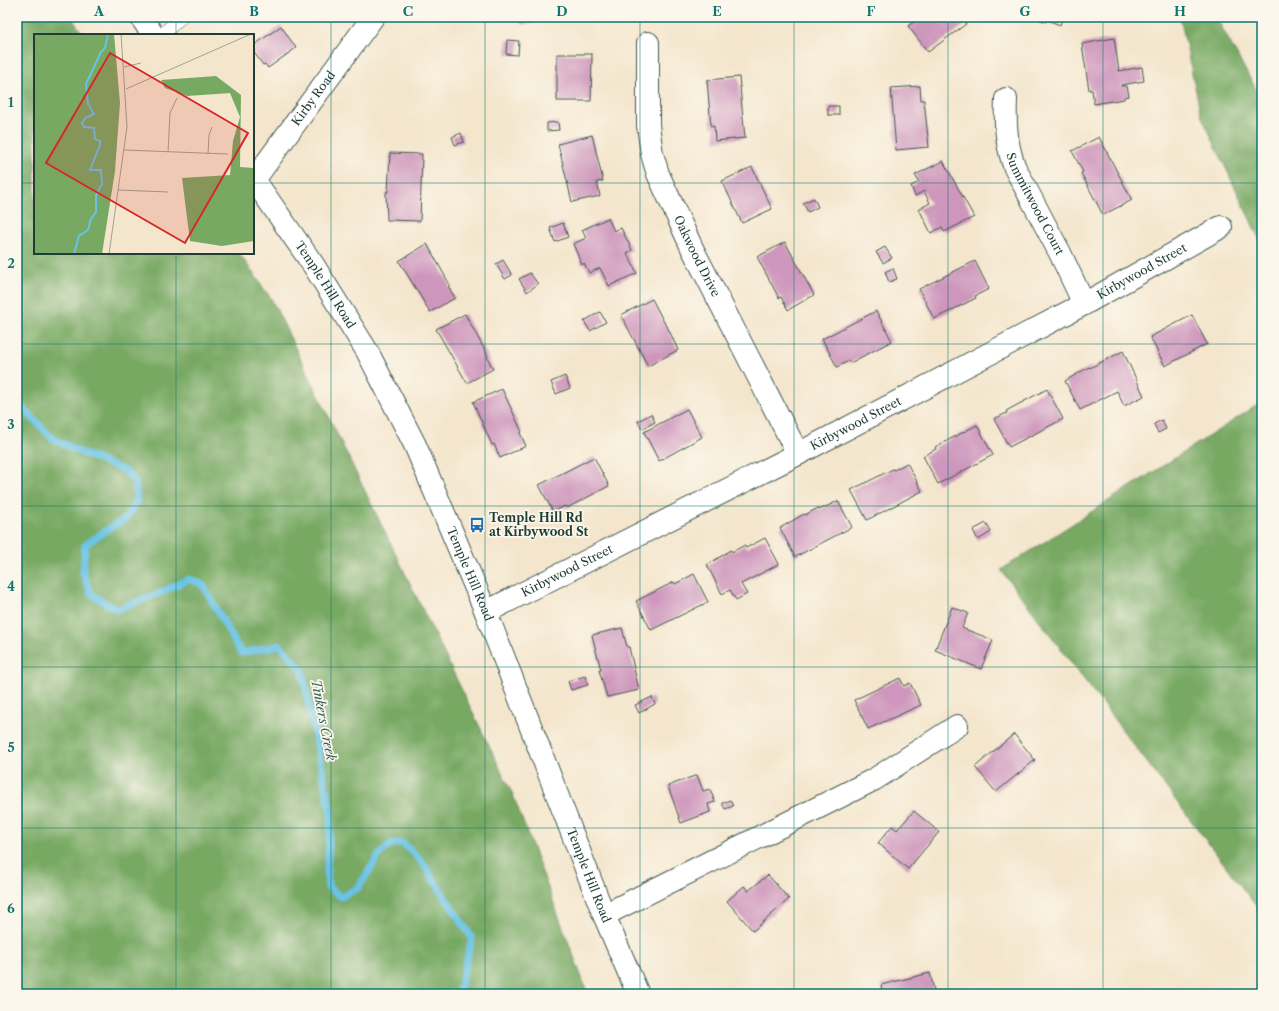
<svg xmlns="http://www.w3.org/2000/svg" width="1279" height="1011" font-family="'Libre Caslon Text',serif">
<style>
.forest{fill:#78a963;stroke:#4c734c}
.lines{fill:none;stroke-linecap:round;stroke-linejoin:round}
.stream{stroke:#68c3e6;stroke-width:7}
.building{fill:#ce96bc}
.service-casing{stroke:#3f564b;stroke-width:14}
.minor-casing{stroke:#3f564b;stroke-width:24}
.secondary-casing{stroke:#3f564b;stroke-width:24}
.service{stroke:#fff;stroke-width:13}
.minor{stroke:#fff;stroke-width:22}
.secondary{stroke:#fff;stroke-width:22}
.grid{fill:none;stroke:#0f766e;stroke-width:1;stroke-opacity:0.55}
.labels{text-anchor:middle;stroke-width:3.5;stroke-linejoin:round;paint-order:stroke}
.street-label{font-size:12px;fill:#1f3d34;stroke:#fbf7ec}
.poi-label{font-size:12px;font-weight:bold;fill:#1f3d34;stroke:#fbf7ec;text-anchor:start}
.water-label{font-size:13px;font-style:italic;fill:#315e60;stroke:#fbf7ec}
.inset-river{fill:none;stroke:#68c3e6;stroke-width:2}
.inset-road{fill:none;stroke:#9fa290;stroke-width:1}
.view{fill:#d62828;fill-opacity:0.15;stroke:#d62828;stroke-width:2}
.inset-edge{fill:none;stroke:#1f3d34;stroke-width:2}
.neatline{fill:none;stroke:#0f766e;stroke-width:1.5}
.grid-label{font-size:13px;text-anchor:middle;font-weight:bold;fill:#0f766e}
</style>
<rect width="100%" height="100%" fill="#fbf7ec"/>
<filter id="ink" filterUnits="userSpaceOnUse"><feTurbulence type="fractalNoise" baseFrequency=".025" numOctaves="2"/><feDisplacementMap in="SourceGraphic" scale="8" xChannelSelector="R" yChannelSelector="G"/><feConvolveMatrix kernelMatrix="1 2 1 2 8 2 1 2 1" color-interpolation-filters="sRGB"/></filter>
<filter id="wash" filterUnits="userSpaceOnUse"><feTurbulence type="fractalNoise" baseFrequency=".012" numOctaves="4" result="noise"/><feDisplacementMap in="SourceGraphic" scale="16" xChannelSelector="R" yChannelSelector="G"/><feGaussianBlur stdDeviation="0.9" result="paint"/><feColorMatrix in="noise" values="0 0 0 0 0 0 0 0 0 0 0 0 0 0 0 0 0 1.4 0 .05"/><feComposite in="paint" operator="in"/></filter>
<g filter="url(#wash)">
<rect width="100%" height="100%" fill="#f4e6cd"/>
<path class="forest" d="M17 17H71L84 35H35V253H239L272 300 513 795 588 994H17Z
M514 17H560L523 24Z
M1180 17H1216L1262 100V245L1201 115Z
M1262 402V914L1001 570Z"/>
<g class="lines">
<path class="stream" d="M17 402 53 439 82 453 125 471 135 481 137 502 125 519 108 529 85 545 83 573 91 594 117 610 130 604 160 593 189 579 203 585 241 653 280 645 302 670 331 814 327 868 328 887 341 897 358 888 379 855 391 844 403 843 422 862 472 938 459 991 460 994"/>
</g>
<g id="blocks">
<path class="building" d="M920 17H971L965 22 966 24 928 52 908 26Z
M1033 17H1063L1060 25 1047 20 1046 22Z
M281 26 296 48 268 68 265 64 263 65 253 51 255 50 253 46Z
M1114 38 1119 71 1142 67 1144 81 1121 85V86H1127L1129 96 1124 97V99L1094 104 1092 90H1089L1082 44Z
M507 40 519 41 518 55 506 54Z
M557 54H592L591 101H557Z
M739 77 745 138 715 141 714 126 711 127 707 80Z
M920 86 921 100H924L929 147 896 150 891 88Z
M828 106H839V115H828Z
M558 122 559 130 547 131V123Z
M461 133 464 142 455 145 452 137Z
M592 135 603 181 597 182 600 196 572 202 558 144Z
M1099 137 1132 200 1103 215 1081 173 1083 172 1072 151Z
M390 153 422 154 420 221 387 220 386 192H388Z
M943 161 974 217 944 232 942 227 931 233 919 209 930 203 924 191 915 196 911 186 919 182 915 175Z
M752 167 772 209 742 223 722 181Z
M814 198 818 207 808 212 803 203Z
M608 218 614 231 621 228 632 250 627 253 637 273 609 286 600 268 589 273 584 263 582 265 573 244 586 238 582 230Z
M563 223 568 237 555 242 550 228Z
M785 242 814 295 788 310 781 297 779 298 757 257Z
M427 244 450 285 448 286 455 298 430 312 399 261Z
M885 247 892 258 883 263 876 252Z
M503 260 512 275 505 279 496 264Z
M975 261 989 289 975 296 976 298 934 319 919 289Z
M893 268 897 279 889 282 885 272Z
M530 273 538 284 527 292 519 279Z
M652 299 666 326H667L678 350 648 366 621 315Z
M876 311 892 341 850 363 849 361 837 367 822 339Z
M600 312 606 322 590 331 584 321Z
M465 314 488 356 487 357 493 369 467 383 436 329Z
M1192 315 1207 344 1165 366 1150 337Z
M1123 351 1144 396 1124 406 1117 391 1080 410 1065 381 1089 367 1090 368Z
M565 376 570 388 556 394 551 382Z
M502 389 522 432 520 433 526 446 500 458 494 444 492 445 473 402Z
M1047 389 1063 419 1009 447 994 419 1007 413 1006 411Z
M687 409 702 437 659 461 644 432Z
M651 414 655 422 642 429 638 421Z
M1162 420 1166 429 1158 433 1154 424Z
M977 425 993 455 938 484 923 456 936 449 935 447Z
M594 457 609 486 567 508 565 506 553 512 539 485Z
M907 463 922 491 867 520 851 490 893 469 894 470Z
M838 501 852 527 795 557 780 528 804 514 805 515 818 508 819 510Z
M986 523 991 532 978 540 973 530Z
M765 538 779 564 741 584 747 594 736 600 730 590 722 594 707 565 731 550 732 552 745 545 746 548Z
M694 574 708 602 651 630 636 601 674 582 675 584Z
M952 607 968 613 962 628 993 640 981 669 935 650Z
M622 628 627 647H629L639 690 607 697 599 670H601L592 635Z
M585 676 588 685 571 690 568 681Z
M900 678 904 686 910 683 921 705 868 729 854 700Z
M652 697 655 704 639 713 635 705Z
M1014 734 1035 760 996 792 975 767Z
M697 775 703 791 710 789 715 802 708 804 710 812 681 823 668 786Z
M730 800 733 806 725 809 722 803Z
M914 811 939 832 908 869 878 843 892 826 897 830Z
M768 875 789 899 753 931 727 901 744 886 748 891Z
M930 973 935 994H883L881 985Z"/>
</g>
</g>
<g filter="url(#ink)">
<use href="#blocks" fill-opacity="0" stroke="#3f564b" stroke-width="1"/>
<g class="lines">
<defs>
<path id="service" d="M162 35 181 17"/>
<g id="minor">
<path id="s1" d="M648 43V125L652 154 658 174 692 248 798 454"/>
<path id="s2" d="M1006 99C1005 123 1006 145 1015 168L1060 253 1084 304"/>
<path id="s3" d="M486 612 798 454 1084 304 1221 227"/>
<path d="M604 915 875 779 957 726"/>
</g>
<g id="secondary">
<path d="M141 17 153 35"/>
<path id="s4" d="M253 178 314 266 367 351 415 445 486 612 604 915 638 994"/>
<path id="s5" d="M254 180 373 17"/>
</g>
</defs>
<use href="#service" class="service-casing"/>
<use href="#minor" class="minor-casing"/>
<use href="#secondary" class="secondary-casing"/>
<use href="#service" class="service"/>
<use href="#minor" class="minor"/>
<use href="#secondary" class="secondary"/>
</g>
</g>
<path class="grid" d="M176 17V35M331 17V994M485 17V994M640 17V994M794 17V994M948 17V994M1103 17V994M17 183H35M253 183H1262M176 253V994M17 344H1262M17 506H1262M17 667H1262M17 828H1262"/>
<defs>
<symbol id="bus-bare" viewBox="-9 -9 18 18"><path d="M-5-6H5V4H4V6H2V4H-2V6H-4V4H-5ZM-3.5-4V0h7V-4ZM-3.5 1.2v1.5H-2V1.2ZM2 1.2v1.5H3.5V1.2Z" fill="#1f6fb2" stroke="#fbf7ec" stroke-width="2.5" paint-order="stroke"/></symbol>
</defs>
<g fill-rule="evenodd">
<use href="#bus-bare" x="466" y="514" width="22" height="22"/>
</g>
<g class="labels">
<g class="street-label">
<text dy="4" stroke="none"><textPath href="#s5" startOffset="101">Kirby Road</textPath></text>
<text dy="4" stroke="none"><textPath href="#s2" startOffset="111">Summitwood Court</textPath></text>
<text dy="4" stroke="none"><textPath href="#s1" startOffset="223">Oakwood Drive</textPath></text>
<text dy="4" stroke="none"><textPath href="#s3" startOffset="739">Kirbywood Street</textPath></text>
<text dy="4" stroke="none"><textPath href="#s4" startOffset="129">Temple Hill Road</textPath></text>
<text dy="4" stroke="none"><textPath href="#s3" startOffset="415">Kirbywood Street</textPath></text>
<text dy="4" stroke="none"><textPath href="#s3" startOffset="91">Kirbywood Street</textPath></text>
<text dy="4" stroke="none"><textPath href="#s4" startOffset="453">Temple Hill Road</textPath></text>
<text dy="4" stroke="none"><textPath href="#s4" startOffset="777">Temple Hill Road</textPath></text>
</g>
<g class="poi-label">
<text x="489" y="522">Temple Hill Rd<tspan x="489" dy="14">at Kirbywood St</tspan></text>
</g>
<g class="water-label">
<text transform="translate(324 720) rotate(79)" y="5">Tinkers Creek</text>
</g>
</g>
<g transform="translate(34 34)">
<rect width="220" height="220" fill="#f4e6cd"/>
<path d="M0 0H80L86 69 81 137 68 220H0ZM182 42 207 61 206 133 220 134V207L188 212 156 207 148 144 196 141 199 107 206 83 196 59 153 62 131 54 127 46Z" fill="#78a963"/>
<path class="inset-river" d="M40 220 45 202 54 196 57 185 62 178V161L68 150 67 136H56L66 111V107L61 105 60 94 50 93 48 89 51 84 60 80 54 70 52 50 67 18 71 14 74 0"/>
<path class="inset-road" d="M90 33 107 29M92 55 217 0M90 116 194 120M134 118 136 79 143 64M174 120 175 101 178 93M84 156 134 158M75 220 93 93 87 0"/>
<path class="view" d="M76 19 214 99 151 209 12 129Z"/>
<rect width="220" height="220" class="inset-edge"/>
</g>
<rect width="1279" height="1011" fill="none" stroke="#fbf7ec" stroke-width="44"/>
<rect x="22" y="22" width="1235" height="967" class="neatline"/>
<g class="grid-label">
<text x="99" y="16">A</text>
<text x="254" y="16">B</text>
<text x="408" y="16">C</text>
<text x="562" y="16">D</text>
<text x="717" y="16">E</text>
<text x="871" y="16">F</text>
<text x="1025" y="16">G</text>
<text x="1180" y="16">H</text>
<text x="11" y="107">1</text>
<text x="11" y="268">2</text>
<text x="11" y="429">3</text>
<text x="11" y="591">4</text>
<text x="11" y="752">5</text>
<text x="11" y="913">6</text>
</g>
</svg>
